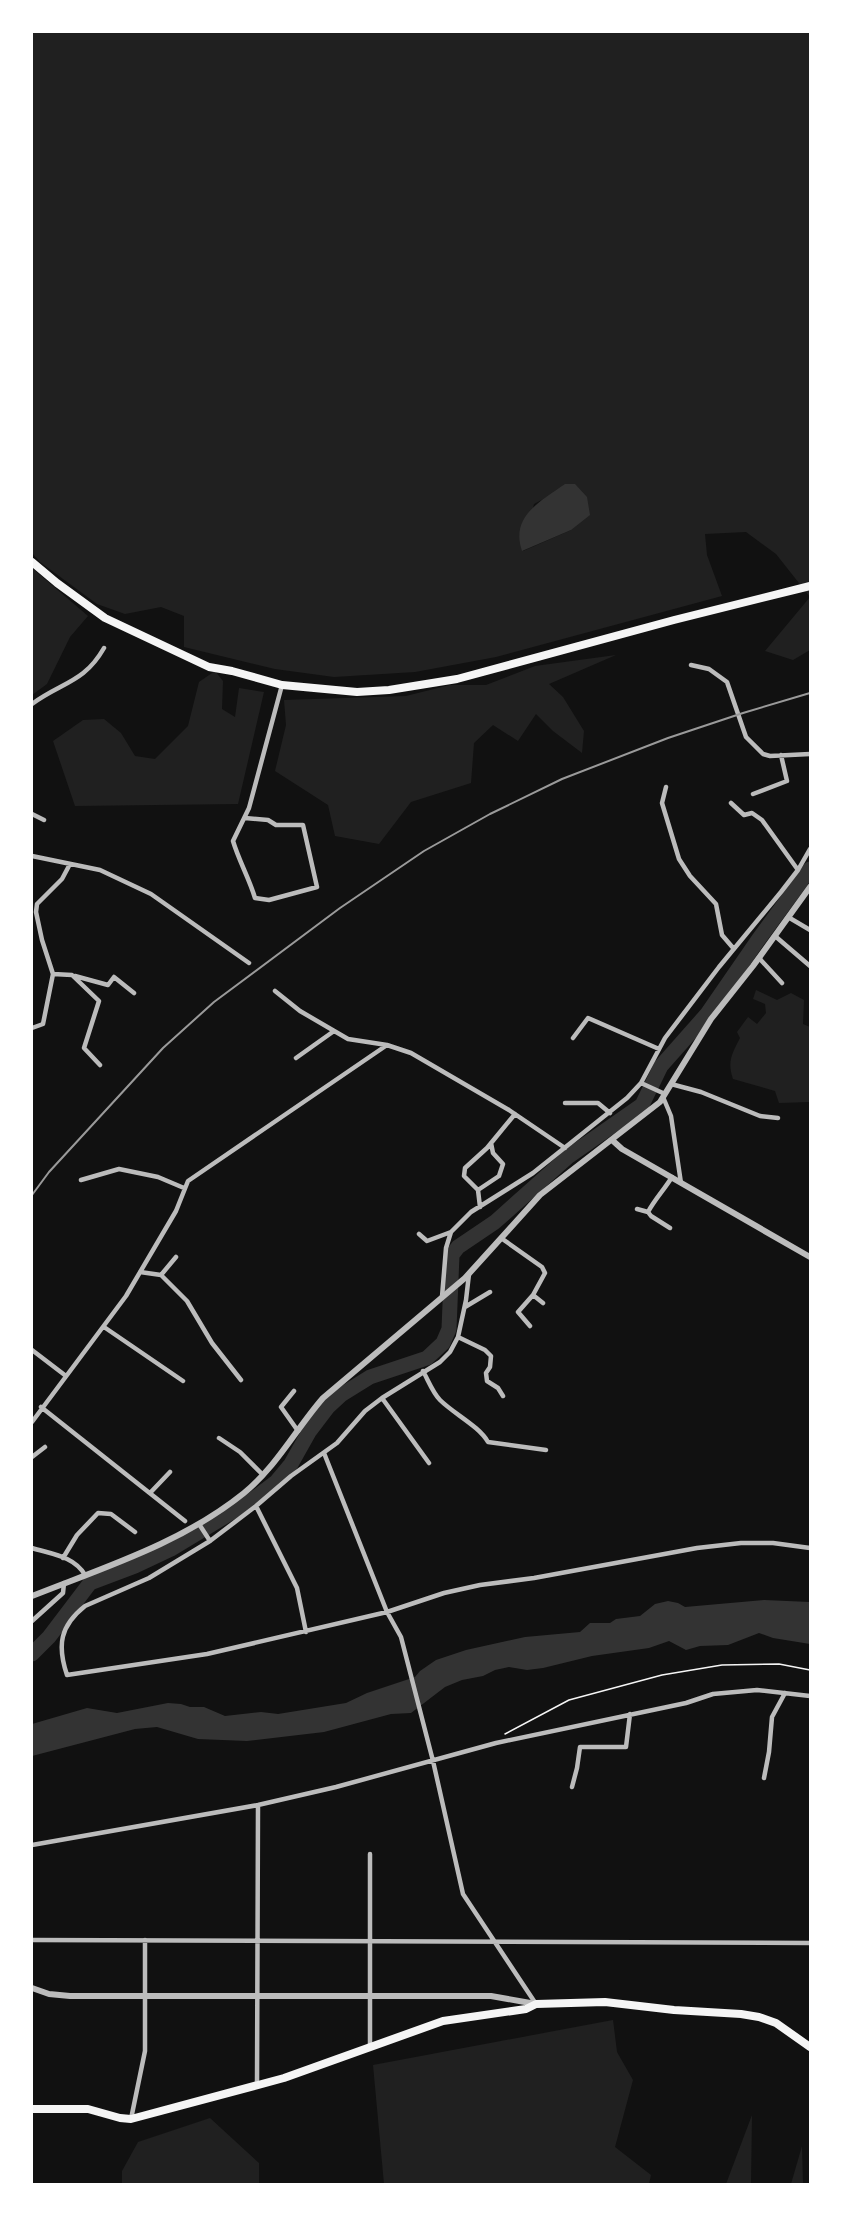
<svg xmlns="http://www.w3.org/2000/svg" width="842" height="2216" font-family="'Titillium Web',sans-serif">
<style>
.green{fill:#202020;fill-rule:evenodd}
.water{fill:#333}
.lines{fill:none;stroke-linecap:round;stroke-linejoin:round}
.river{stroke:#333;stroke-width:15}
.path{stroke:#f5f5f5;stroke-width:1.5}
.minor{stroke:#bcbcbc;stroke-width:4.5}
.tertiary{stroke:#bcbcbc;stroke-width:6}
.primary{stroke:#f5f5f5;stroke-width:8}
.trunk{stroke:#f5f5f5;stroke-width:8}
.rail{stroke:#9a9a9a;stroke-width:2}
</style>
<rect width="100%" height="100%" fill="#111"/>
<path class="green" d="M32 32H810V650L793 660 765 651 810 597 776 554 746 532 705 534 707 555 722 596 496 657 415 672 334 677 275 669 184 647V616L161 607 125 614 97 604 40 562 32 553ZM547 497 571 530 523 551 534 504Z
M32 568 88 616 70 637 47 684 32 695Z
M616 655 549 684 563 697 584 731 582 753 553 731 536 714 518 741 493 725 474 743 471 783 411 802 379 844 335 836 328 805 275 771 286 725 284 700 406 696 450 685H486L535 666Z
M215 671 223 681 222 709 235 717 239 688 264 692 238 804 75 806 53 741 83 720 104 719 121 733 135 756 155 759 188 726 199 682Z
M756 990 777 1000 791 993 804 1000 803 1024 810 1027V1102L779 1103 775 1091 733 1079C727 1061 732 1054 740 1038L737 1032 748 1017 757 1024 766 1013 765 1004 753 999Z
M613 2020 617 2052 633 2080 615 2147 651 2175 649 2184H384L373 2065Z
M752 2115 751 2184H726Z
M210 2118 259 2163V2184H122V2171L138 2142Z
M802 2146 803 2184H791Z"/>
<path class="water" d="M565 484H575L587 497 590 515 571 530 522 551C510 516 541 501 565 484Z
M764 1600 810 1602V1644L773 1638 759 1633 728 1645 700 1646 686 1650 669 1641 649 1648 592 1656 543 1668 527 1670 509 1667 495 1670 483 1676 462 1680 445 1687 411 1713 391 1714 324 1732 247 1741 198 1739 157 1727 135 1729 32 1756V1724L87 1708 117 1713 168 1703 181 1704 190 1707H204L225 1716 261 1712 278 1714 346 1703 367 1693 415 1677 420 1671 436 1660 466 1650 525 1637 580 1632 590 1623H610L616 1619 640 1616 655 1604 668 1601 678 1603 685 1607Z"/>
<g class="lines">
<path class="river" d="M32 1654 49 1637 90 1583 135 1566 171 1549 252 1500 276 1482 291 1464 309 1432 328 1407 341 1395 370 1377 427 1358 443 1343 449 1329 452 1255 458 1247 495 1222 569 1156 642 1105 661 1066 707 1014 758 940 810 869"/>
<path class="path" d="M505 1734 569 1700 662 1675 722 1665 779 1664 810 1670"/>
<path class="minor" d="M691 665 709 669 727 682 746 737 763 754 770 756 810 754
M32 704C62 682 84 683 104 648
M666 787 662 803 679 859 690 876 716 904 722 935 734 949
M753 794 787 781 781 755
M731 803 744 815 752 813 762 820 798 870
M32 814 44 820
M245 818 268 820 276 825H303L317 887 269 900 255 898C249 878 239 861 233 841L249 808 282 685
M32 856 100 870 151 894 249 963
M788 917 810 930
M775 936 810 966
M759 958 782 983
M53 974 72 975 99 1001 84 1048 100 1065
M75 976 108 985 114 977 134 993
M275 991 300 1011 348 1039 387 1045 411 1053 509 1110 565 1148
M32 1028 43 1024 53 974 42 940 36 912 37 904 62 879 70 864
M573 1038 588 1018 659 1049
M296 1058 334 1031
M641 1083 665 1094
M671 1084 701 1092 760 1116 778 1118
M663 1097 671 1116 681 1183
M565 1103H598L610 1113
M81 1180 119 1169 158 1177 184 1188
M478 1190 499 1176 503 1164 493 1153 491 1143
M480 1207 478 1190 464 1176 465 1168 487 1148 515 1114
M637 1209 648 1212C655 1199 664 1190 672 1177
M648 1212 651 1216 670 1228
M419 1234 427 1241 451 1232
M501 1238 542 1267 545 1273 533 1295 518 1312 530 1326
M140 1272 161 1275 187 1301 212 1343 241 1380
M469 1274 466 1300 458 1337 450 1352 440 1362 382 1398 365 1411 337 1443 291 1476 256 1506 210 1541 149 1578 85 1606C60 1626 57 1645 67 1675L207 1654 387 1612 444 1593 480 1585 534 1578 697 1548 741 1543H773L810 1548
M161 1275 176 1257
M533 1295 543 1303
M442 1297 446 1248 451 1232 471 1212 533 1173 627 1098 641 1083 665 1038 719 967 781 892 798 870 810 849
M465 1307 490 1292
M104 1327 183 1381
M458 1337 485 1350 491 1356 490 1367 486 1373 487 1381 498 1388 503 1396
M32 1350 66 1376
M423 1371C428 1380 433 1393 440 1400 454 1414 479 1426 488 1442L546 1450
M294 1391 281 1407 298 1431
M382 1398 429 1463
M41 1407 185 1521
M32 1422 126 1296 176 1211 188 1181 387 1045
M219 1438 240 1452 263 1475
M324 1453 387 1612 401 1637 433 1761 463 1894 536 2004
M32 1457 45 1447
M150 1493 170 1472
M256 1506 297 1588 306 1632
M199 1524 210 1541
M32 1548C51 1554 74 1556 85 1575
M63 1558 77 1535 98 1513 111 1514 135 1532
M32 1621 63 1593 64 1583
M764 1778 769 1752 772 1717 785 1693
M572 1787 577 1768 580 1747H626L630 1714
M32 1845 258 1805 336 1787 496 1743 686 1703 713 1694 757 1690 810 1696
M370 1854V2046
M32 1940 810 1943
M257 2086 258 1805
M131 2119 145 2051V1940"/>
<path class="tertiary" d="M612 1140 622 1149 810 1257
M32 1596C105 1567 182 1543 244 1493 277 1466 296 1429 323 1398L465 1278 540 1195 660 1102 711 1019 753 966 810 887
M32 1988 49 1994 70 1996H491L536 2004"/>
<path class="primary" d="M32 2109H88L120 2118 131 2119 284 2078 443 2021 526 2009 536 2004 605 2002 674 2010 741 2014 759 2017 776 2023 810 2047"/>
<path class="trunk" d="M32 562 57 583 105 618 209 667 232 671 282 685 357 692 389 690 457 679 674 620 810 586"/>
<path class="rail" d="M32 1195 49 1172 163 1048 214 1002 340 908 424 851 490 814 562 779 668 738 743 713 810 693"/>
</g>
<rect width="842" height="2216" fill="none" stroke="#ffffff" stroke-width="66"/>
</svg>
